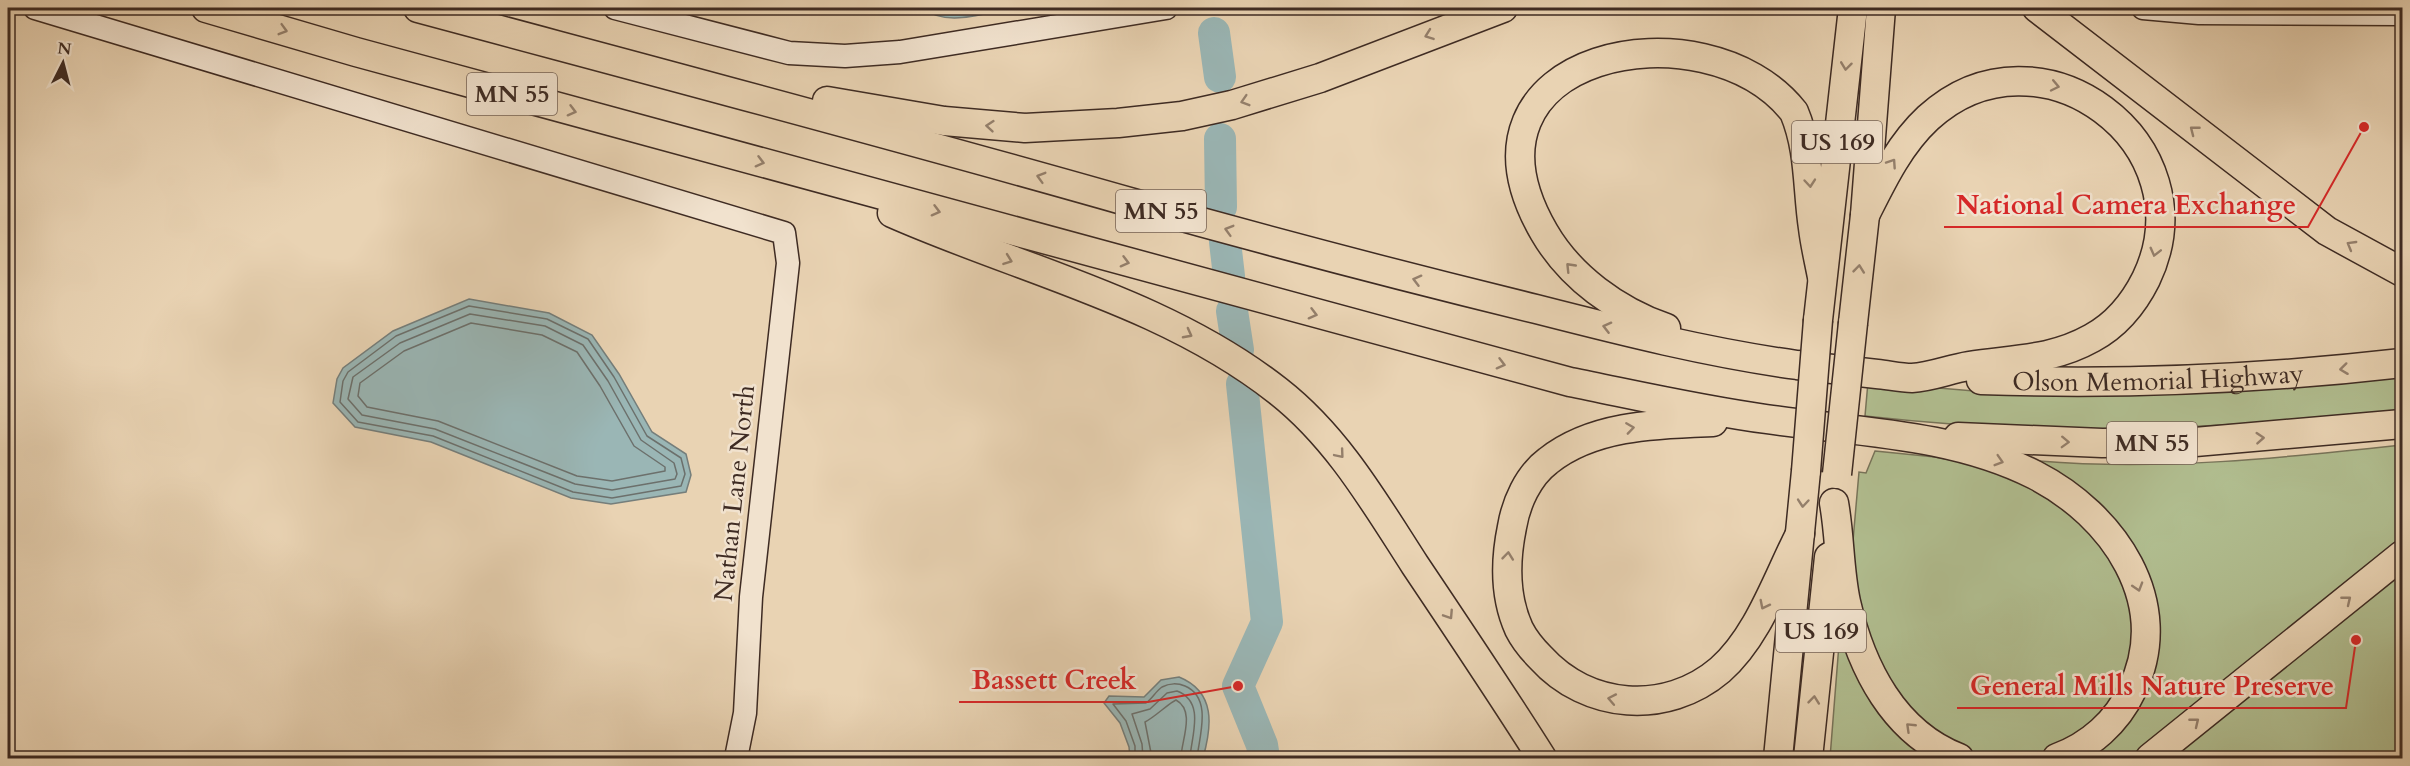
<svg xmlns="http://www.w3.org/2000/svg" width="2410" height="766" font-family="Cardo,serif">
<style>
.green{fill:#b1be90;stroke:#78745a;stroke-width:1.5}
.water{fill:#9ab6b5;stroke:#757e7b;stroke-width:1.5}
.lines{fill:none;stroke-linecap:round;stroke-linejoin:round}
.shore{stroke:#6c706c;stroke-width:1.5}
.river{stroke:#9ab6b5;stroke-width:32}
.secondary-casing{stroke:#3e2b23;stroke-width:25}
.highway-casing{stroke:#3e2b23;stroke-width:31}
.secondary{stroke:#f1e2ce;stroke-width:22}
.highway{stroke:#e9d3b3;stroke-width:28}
.highway-bridge-casing{stroke:#3e2b23;stroke-width:31;stroke-linecap:butt}
.highway-bridge{stroke:#e9d3b3;stroke-width:28}
.oneway{stroke:#947f6b}
.labels{text-anchor:middle;stroke-width:5;stroke-linejoin:round;paint-order:stroke}
.shield{fill:#f1e2ce;stroke:#746256;stroke-width:1.5}
.shield-label{font-size:24px;font-weight:bold;fill:#3e2b23}
.street-label{font-size:26px;fill:#3e2b23;stroke:#f1e2ce}
.leader{fill:none;stroke:#d62828;stroke-width:2}
.callout-dot{fill:#d62828;stroke:#f1e2ce;stroke-width:2}
.callout-label{font-size:27px;text-anchor:middle;font-weight:bold;fill:#d62828;stroke:#f1e2ce;stroke-width:5;stroke-linejoin:round;paint-order:stroke}
</style>
<rect width="100%" height="100%" fill="#e9d3b3"/>
<filter id="stains"><feTurbulence type="fractalNoise" baseFrequency=".00333" numOctaves="4"/><feColorMatrix values="0 0 0 0 .2 0 0 0 0 .09 0 0 0 0 .02 0 0 0 .5 -.17"/></filter>
<radialGradient id="worn" r=".72"><stop offset=".6" stop-color="#630" stop-opacity="0"/><stop offset="1" stop-color="#630" stop-opacity=".3"/></radialGradient>
<path class="green" d="M2402 377V411C2296 420 2190 430 2083 429 2011 429 1937 424 1865 416L1868 382 1986 392Z
M2402 445V546L2139 758H2080L2090 753 2154 605 2039 461C2160 471 2282 458 2402 445Z
M1875 451 1935 457 1989 467 2047 492 2117 558 2138 637 2107 716 2050 753 2027 758H1995L1968 753 1921 725 1865 643 1852 552 1859 472 1866 473Z
M2402 566V758H2164Z
M1841 619 1937 758H1830Z"/>
<path class="water" d="M923 8H1009C983 14 945 27 923 8Z
M469 299 549 313 592 335 619 374 652 432 686 454 691 475 686 492 611 504 571 498 431 442 355 427 333 403 337 379 343 368 393 331Z
M1179 677C1216 692 1212 726 1203 758H1130L1129 747 1120 723 1104 703 1109 696 1144 697 1161 680Z"/>
<g class="lines">
<path class="shore" d="M469 306 547 319 588 339 614 377 647 436 681 458 685 474 681 486 612 498 573 492 433 436 358 422 340 402 343 381 348 372 396 336Z
M470 314 545 326 583 345 608 381 641 440 674 463 677 474 675 479 612 490 575 484 435 429 362 415 348 399 353 377 400 343Z
M471 323 542 335 577 352 600 386 634 446 665 467V471L612 481 577 476 438 421 367 407 358 396 360 383 404 351Z
M1135 758V746L1126 721 1113 704 1146 703C1152 699 1156 691 1162 687 1169 683 1178 683 1185 686 1213 698 1199 737 1197 758
M1143 758 1142 744 1132 714 1150 709 1167 693 1177 691C1206 702 1191 737 1190 758
M1152 758 1145 722C1155 717 1169 703 1176 700 1196 711 1181 741 1181 758"/>
<path class="river" d="M1214 33 1220 77
M1220 139 1221 207
M1225 242 1229 276
M1232 311 1238 350
M1242 384 1267 622 1238 686 1262 745 1264 758"/>
<defs>
<path id="secondary" d="M35 8 784 233 788 263 751 597 745 713 736 758
M615 8 789 53 845 56 900 52 1166 8
M2143 8 2199 13 2402 14"/>
<g id="highway">
<path d="M206 8 356 52 1570 382C1635 395 1700 410 1766 419 1855 432 1952 433 2035 475 2113 515 2174 602 2132 690 2117 722 2090 746 2057 758"/>
<path d="M418 8C656 72 895 135 1133 203 1267 241 1401 276 1536 309 1622 331 1709 353 1797 365 1824 368 1851 371 1877 374 1888 375 1901 378 1912 378 1931 377 1950 369 1969 366 2012 359 2051 361 2092 338 2116 325 2134 303 2146 279 2211 144 2039 16 1928 118 1899 145 1882 181 1865 215"/>
<path d="M2037 8 2327 231 2402 272"/>
<path d="M827 101 944 121 1025 128 1118 123 1182 116 1232 105 1320 78 1503 8"/>
<path d="M892 213C1021 270 1165 302 1278 391 1337 437 1375 503 1415 565 1458 629 1501 693 1542 758"/>
<path d="M1818 320 1853 8"/>
<path d="M1853 323 1865 215 1881 8"/>
<path d="M1666 328C1617 311 1570 277 1544 232 1440 52 1706 0 1794 112 1810 150 1807 188 1813 228 1815 245 1819 261 1822 277"/>
<path id="s1" d="M1981 380C2121 385 2262 379 2402 363"/>
<path d="M1713 422C1657 424 1593 425 1548 461 1528 476 1516 503 1512 527 1505 561 1504 596 1519 629 1524 639 1533 650 1541 658 1587 709 1666 716 1720 670 1758 637 1777 579 1800 534"/>
<path d="M1958 437 2102 443 2195 442 2402 424"/>
<path d="M1834 503C1840 536 1839 570 1846 602 1861 668 1894 733 1959 758"/>
<path d="M1778 758 1806 471"/>
<path d="M1808 758 1829 557"/>
<path d="M2150 758 2402 555"/>
</g>
</defs>
<use href="#secondary" class="secondary-casing"/>
<use href="#highway" class="highway-casing"/>
<use href="#secondary" class="secondary"/>
<use href="#highway" class="highway"/>
<defs>
<path id="highway-bridge" d="M1806 471 1818 320
M1837 474 1853 323"/>
</defs>
<use href="#highway-bridge" class="highway-bridge-casing"/>
<use href="#highway-bridge" class="highway-bridge"/>
</g>
<defs><path id="oneway-chevron" d="M-2-3.5L2.5 0L-2 3.5" fill="none" stroke-width="1.6" stroke-linecap="round" stroke-linejoin="round" transform="scale(1.5)"/></defs>
<g class="oneway">
<use href="#oneway-chevron" transform="translate(283 30) rotate(16)"/>
<use href="#oneway-chevron" transform="translate(1429 35) rotate(160)"/>
<use href="#oneway-chevron" transform="translate(1846 66) rotate(97)"/>
<use href="#oneway-chevron" transform="translate(2055 86) rotate(12)"/>
<use href="#oneway-chevron" transform="translate(1245 101) rotate(163)"/>
<use href="#oneway-chevron" transform="translate(572 111) rotate(15)"/>
<use href="#oneway-chevron" transform="translate(990 126) rotate(-175)"/>
<use href="#oneway-chevron" transform="translate(2194 130) rotate(-142)"/>
<use href="#oneway-chevron" transform="translate(760 162) rotate(15)"/>
<use href="#oneway-chevron" transform="translate(1892 163) rotate(-56)"/>
<use href="#oneway-chevron" transform="translate(1041 177) rotate(-164)"/>
<use href="#oneway-chevron" transform="translate(1810 183) rotate(85)"/>
<use href="#oneway-chevron" transform="translate(936 211) rotate(15)"/>
<use href="#oneway-chevron" transform="translate(1229 230) rotate(-164)"/>
<use href="#oneway-chevron" transform="translate(2351 245) rotate(-150)"/>
<use href="#oneway-chevron" transform="translate(2155 252) rotate(104)"/>
<use href="#oneway-chevron" transform="translate(1008 260) rotate(20)"/>
<use href="#oneway-chevron" transform="translate(1125 262) rotate(15)"/>
<use href="#oneway-chevron" transform="translate(1570 267) rotate(-134)"/>
<use href="#oneway-chevron" transform="translate(1859 269) rotate(-84)"/>
<use href="#oneway-chevron" transform="translate(1417 280) rotate(-165)"/>
<use href="#oneway-chevron" transform="translate(1313 314) rotate(15)"/>
<use href="#oneway-chevron" transform="translate(1607 327) rotate(-166)"/>
<use href="#oneway-chevron" transform="translate(1188 334) rotate(28)"/>
<use href="#oneway-chevron" transform="translate(1501 364) rotate(15)"/>
<use href="#oneway-chevron" transform="translate(2344 369) rotate(173)"/>
<use href="#oneway-chevron" transform="translate(1630 428) rotate(-8)"/>
<use href="#oneway-chevron" transform="translate(2260 438) rotate(-4)"/>
<use href="#oneway-chevron" transform="translate(2065 442) rotate(2)"/>
<use href="#oneway-chevron" transform="translate(1340 454) rotate(50)"/>
<use href="#oneway-chevron" transform="translate(1999 461) rotate(17)"/>
<use href="#oneway-chevron" transform="translate(1803 503) rotate(95)"/>
<use href="#oneway-chevron" transform="translate(1508 556) rotate(-84)"/>
<use href="#oneway-chevron" transform="translate(2138 587) rotate(73)"/>
<use href="#oneway-chevron" transform="translate(2347 600) rotate(-39)"/>
<use href="#oneway-chevron" transform="translate(1764 605) rotate(117)"/>
<use href="#oneway-chevron" transform="translate(1449 615) rotate(57)"/>
<use href="#oneway-chevron" transform="translate(1612 699) rotate(-169)"/>
<use href="#oneway-chevron" transform="translate(1814 700) rotate(-84)"/>
<use href="#oneway-chevron" transform="translate(2195 722) rotate(-39)"/>
<use href="#oneway-chevron" transform="translate(1910 727) rotate(-136)"/>
</g>
<g class="labels">
<g class="shield">
<rect x="467" y="73" width="90" height="42" rx="4.5"/>
<rect x="1792" y="121" width="90" height="42" rx="4.5"/>
<rect x="1116" y="190" width="90" height="42" rx="4.5"/>
<rect x="2107" y="422" width="90" height="42" rx="4.5"/>
<rect x="1776" y="610" width="90" height="42" rx="4.5"/>
</g>
<g class="shield-label">
<text x="512" y="102">MN 55</text>
<text x="1837" y="150">US 169</text>
<text x="1161" y="219">MN 55</text>
<text x="2152" y="451">MN 55</text>
<text x="1821" y="639">US 169</text>
</g>
<g class="street-label">
<text dy="9" stroke="none"><textPath href="#s1" startOffset="177">Olson Memorial Highway</textPath></text>
<text transform="translate(734 493) rotate(-84)" y="9">Nathan Lane North</text>
</g>
</g>
<path class="leader" d="M2364 127L2308 227H1944M1238 686L1148 702H959M2356 640L2346 708H1957"/>
<g class="callout-dot">
<circle cx="2364" cy="127" r="6"/>
<circle cx="1238" cy="686" r="6"/>
<circle cx="2356" cy="640" r="6"/>
</g>
<g class="callout-label">
<text x="2126" y="214">National Camera Exchange</text>
<text x="1054" y="689">Bassett Creek</text>
<text x="2152" y="695">General Mills Nature Preserve</text>
</g>
<rect width="2410" height="766" fill="none" stroke="#e9d3b3" stroke-width="30"/>
<rect x="9" y="9" width="2392" height="748" fill="none" stroke="#3e2b23" stroke-width="3"/>
<rect x="15" y="15" width="2380" height="736" fill="none" stroke="#3e2b23" stroke-width="1.5"/>
<g transform="translate(63 63) rotate(6)" stroke="#f1e2ce" stroke-width="4.5" paint-order="stroke">
<path d="M0-4.5L10 22L0 15L-10 22Z" fill="#3e2b23"/>
<text y="-9" font-size="16" font-weight="bold" text-anchor="middle" fill="#3e2b23">N</text>
</g>
<rect width="100%" height="100%" filter="url(#stains)"/>
<rect width="100%" height="100%" fill="url(#worn)"/>
</svg>
